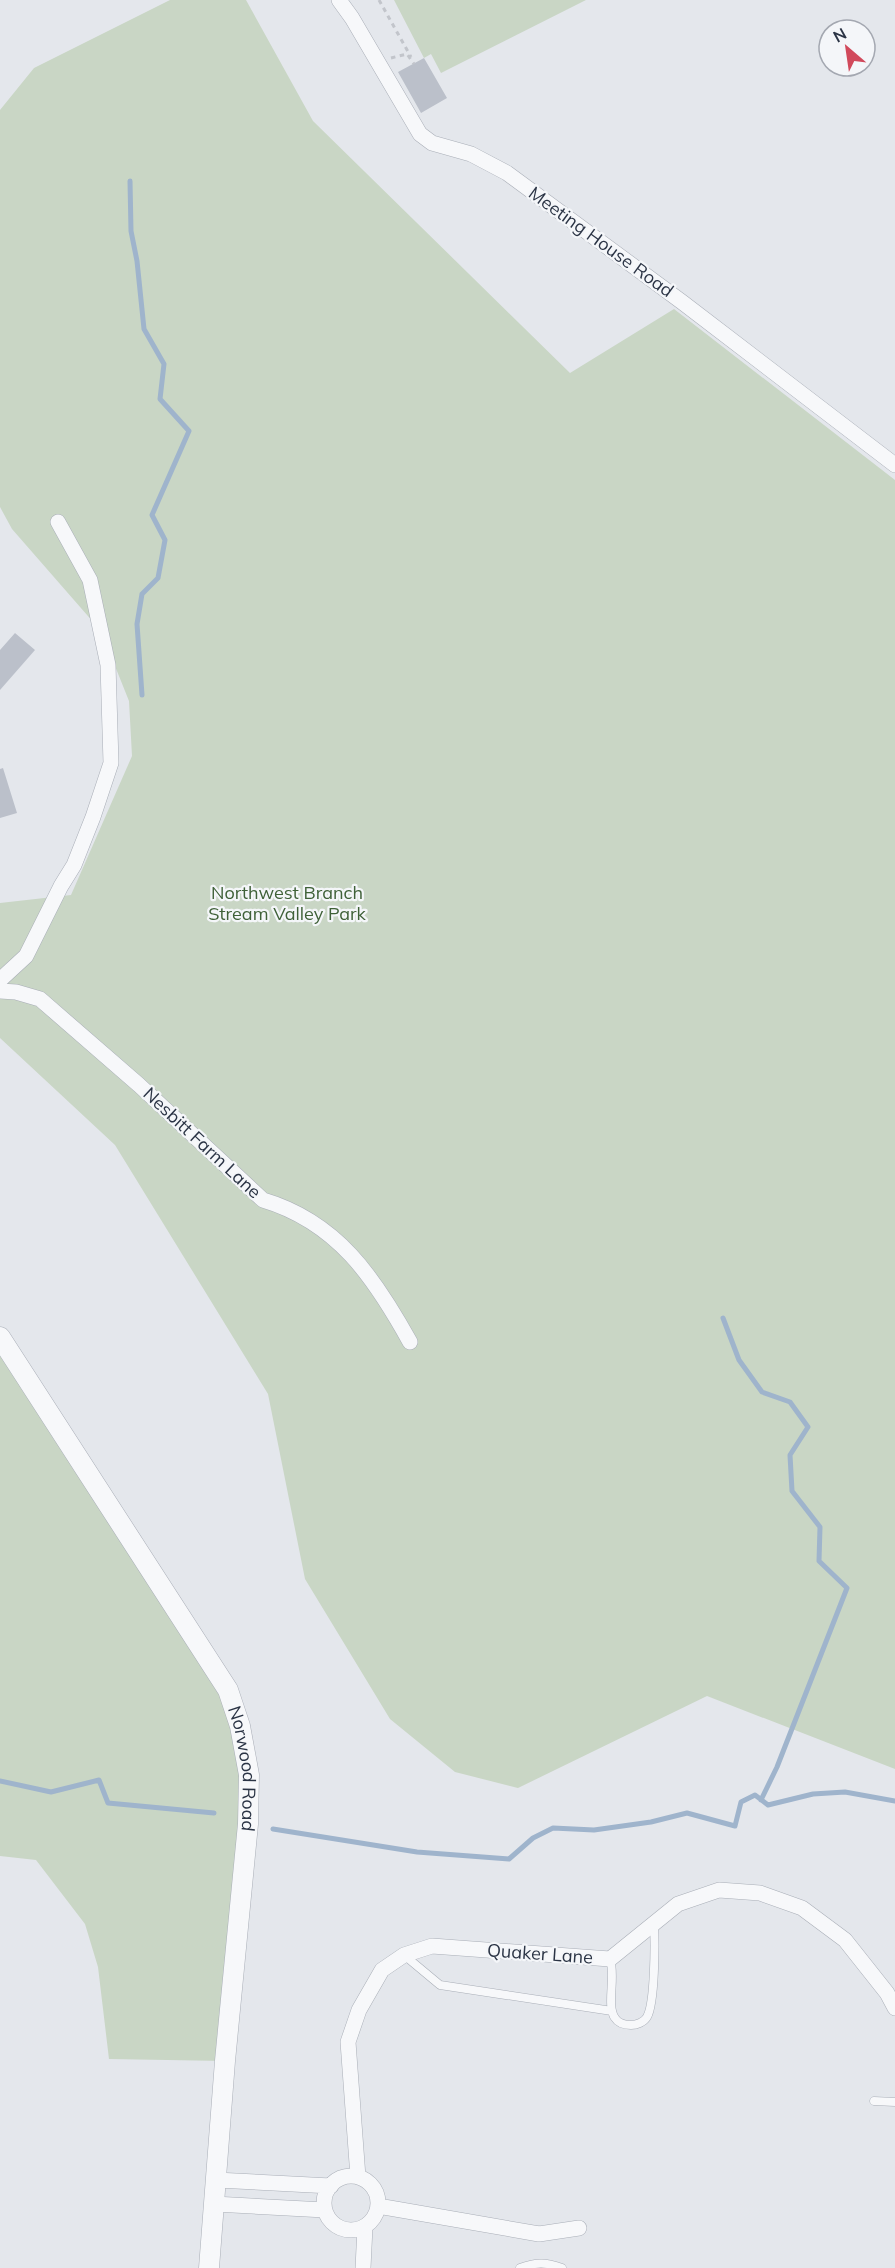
<svg xmlns="http://www.w3.org/2000/svg" width="895" height="2268" font-family="Mulish,sans-serif">
<style>
.green{fill:#c9d6c5}
.lines{fill:none;stroke-linecap:round;stroke-linejoin:round}
.stream{stroke:#9fb4cc;stroke-width:5}
.building{fill:#bbc0ca}
.service-casing{stroke:#a9aeb7;stroke-width:9}
.minor-casing{stroke:#a9aeb7;stroke-width:16}
.tertiary-casing{stroke:#a9aeb7;stroke-width:21}
.path{stroke:#c2c5cb;stroke-width:3;stroke-dasharray:4.5 4.5;stroke-linecap:butt}
.service{stroke:#f7f8fa;stroke-width:8}
.minor{stroke:#f7f8fa;stroke-width:15}
.tertiary{stroke:#f7f8fa;stroke-width:20}
.labels{text-anchor:middle;stroke-width:4.5;stroke-linejoin:round;paint-order:stroke}
.street-label{font-size:18px;fill:#2b3445;stroke:#f4f6f9}
.park-label{font-size:18px;fill:#3f6138;stroke:#f4f6f9}
</style>
<rect width="100%" height="100%" fill="#e4e7ec"/>
<path class="green" d="M170 0H246L313 121 570 373 674 309 895 480V1769L707 1696 518 1788 455 1772 390 1719 305 1579 268 1394 115 1145 0 1038V903L71 895 132 756 129 701 101 631 12 529 0 507V110L34 68Z
M394 0H586L441 73 431 54 424 58Z
M0 1333 228 1690 249 1775 225 2061 109 2059 98 1967 85 1924 36 1860 0 1856Z"/>
<g class="lines">
<path class="stream" d="M130 181 131 231 137 261 144 329 164 364 160 399 189 431 152 515 165 540 158 578 142 594 137 624 142 695
M723 1318 739 1360 762 1392 790 1402 808 1427 790 1455 792 1491 820 1527 819 1561 847 1588 777 1767 761 1800
M0 1781 51 1792 99 1780 108 1803 214 1813
M273 1829 417 1852 509 1859 533 1838 553 1828 594 1830 651 1822 687 1813 735 1826 741 1802 755 1795 768 1805 813 1794 845 1792 895 1801"/>
</g>
<path class="building" d="M424 58 447 98 421 113 398 72Z
M15 633 35 650 0 690V650Z
M3 768 17 813 0 818V769Z"/>
<g class="lines">
<defs>
<path id="service" d="M404 1955 440 1985 612 2011
M610 1959C616 1976 606 2006 615 2018 618 2023 625 2025 631 2025 637 2025 644 2022 647 2017 655 2003 655 1943 654 1925
M874 2101 895 2102
M520 2268C536 2262 546 2262 562 2268"/>
<path id="minor" d="M339 0 352 18 420 134 432 143 471 154 507 173 682 302 895 465
M0 980 26 956 61 886 74 865 93 817 111 763 108 665 90 580 58 522
M0 991 16 992 40 999 139 1085 263 1200C337 1222 374 1277 410 1342
M324 2203a27 27 0 1 1 54 0a27 27 0 1 1-54 0Z
M358 2177 348 2042 359 2010 382 1970 404 1955 432 1946 610 1959 678 1904 719 1890 760 1893 802 1908 845 1940 887 1993 895 2008
M216 2180 331 2186
M214 2204 325 2210
M378 2206 539 2234 579 2228
M363 2268 365 2227"/>
<g id="tertiary">
<path id="s1" d="M0 1337 228 1690 240 1726 249 1775 248 1824 225 2061 209 2268"/>
</g>
</defs>
<use href="#service" class="service-casing"/>
<use href="#minor" class="minor-casing"/>
<use href="#tertiary" class="tertiary-casing"/>
<path class="path" d="M379 0 411 57
M391 58 407 54 414 64"/>
<use href="#service" class="service"/>
<use href="#minor" class="minor"/>
<use href="#tertiary" class="tertiary"/>
</g>
<g class="labels">
<g class="street-label">
<text transform="translate(601 242) rotate(36)" y="6">Meeting House Road</text>
<text transform="translate(202 1143) rotate(43)" y="6">Nesbitt Farm Lane</text>
<text dy="6" stroke="none"><textPath href="#s1" startOffset="501">Norwood Road</textPath></text>
<text transform="translate(540 1954) rotate(4)" y="6">Quaker Lane</text>
</g>
<g class="park-label">
<text x="287" y="899">Northwest Branch<tspan x="287" dy="21">Stream Valley Park</tspan></text>
</g>
</g>
<g transform="translate(847 48) rotate(331)"><circle r="28" fill="#f4f6f9" stroke="#a4a8b1" stroke-width="1.5"/>
<path d="M0-4.5L10 22L0 15L-10 22Z" fill="#d1495b"/>
<text y="-9" font-size="16" font-weight="bold" text-anchor="middle" fill="#2b3445">N</text>
</g>
</svg>
